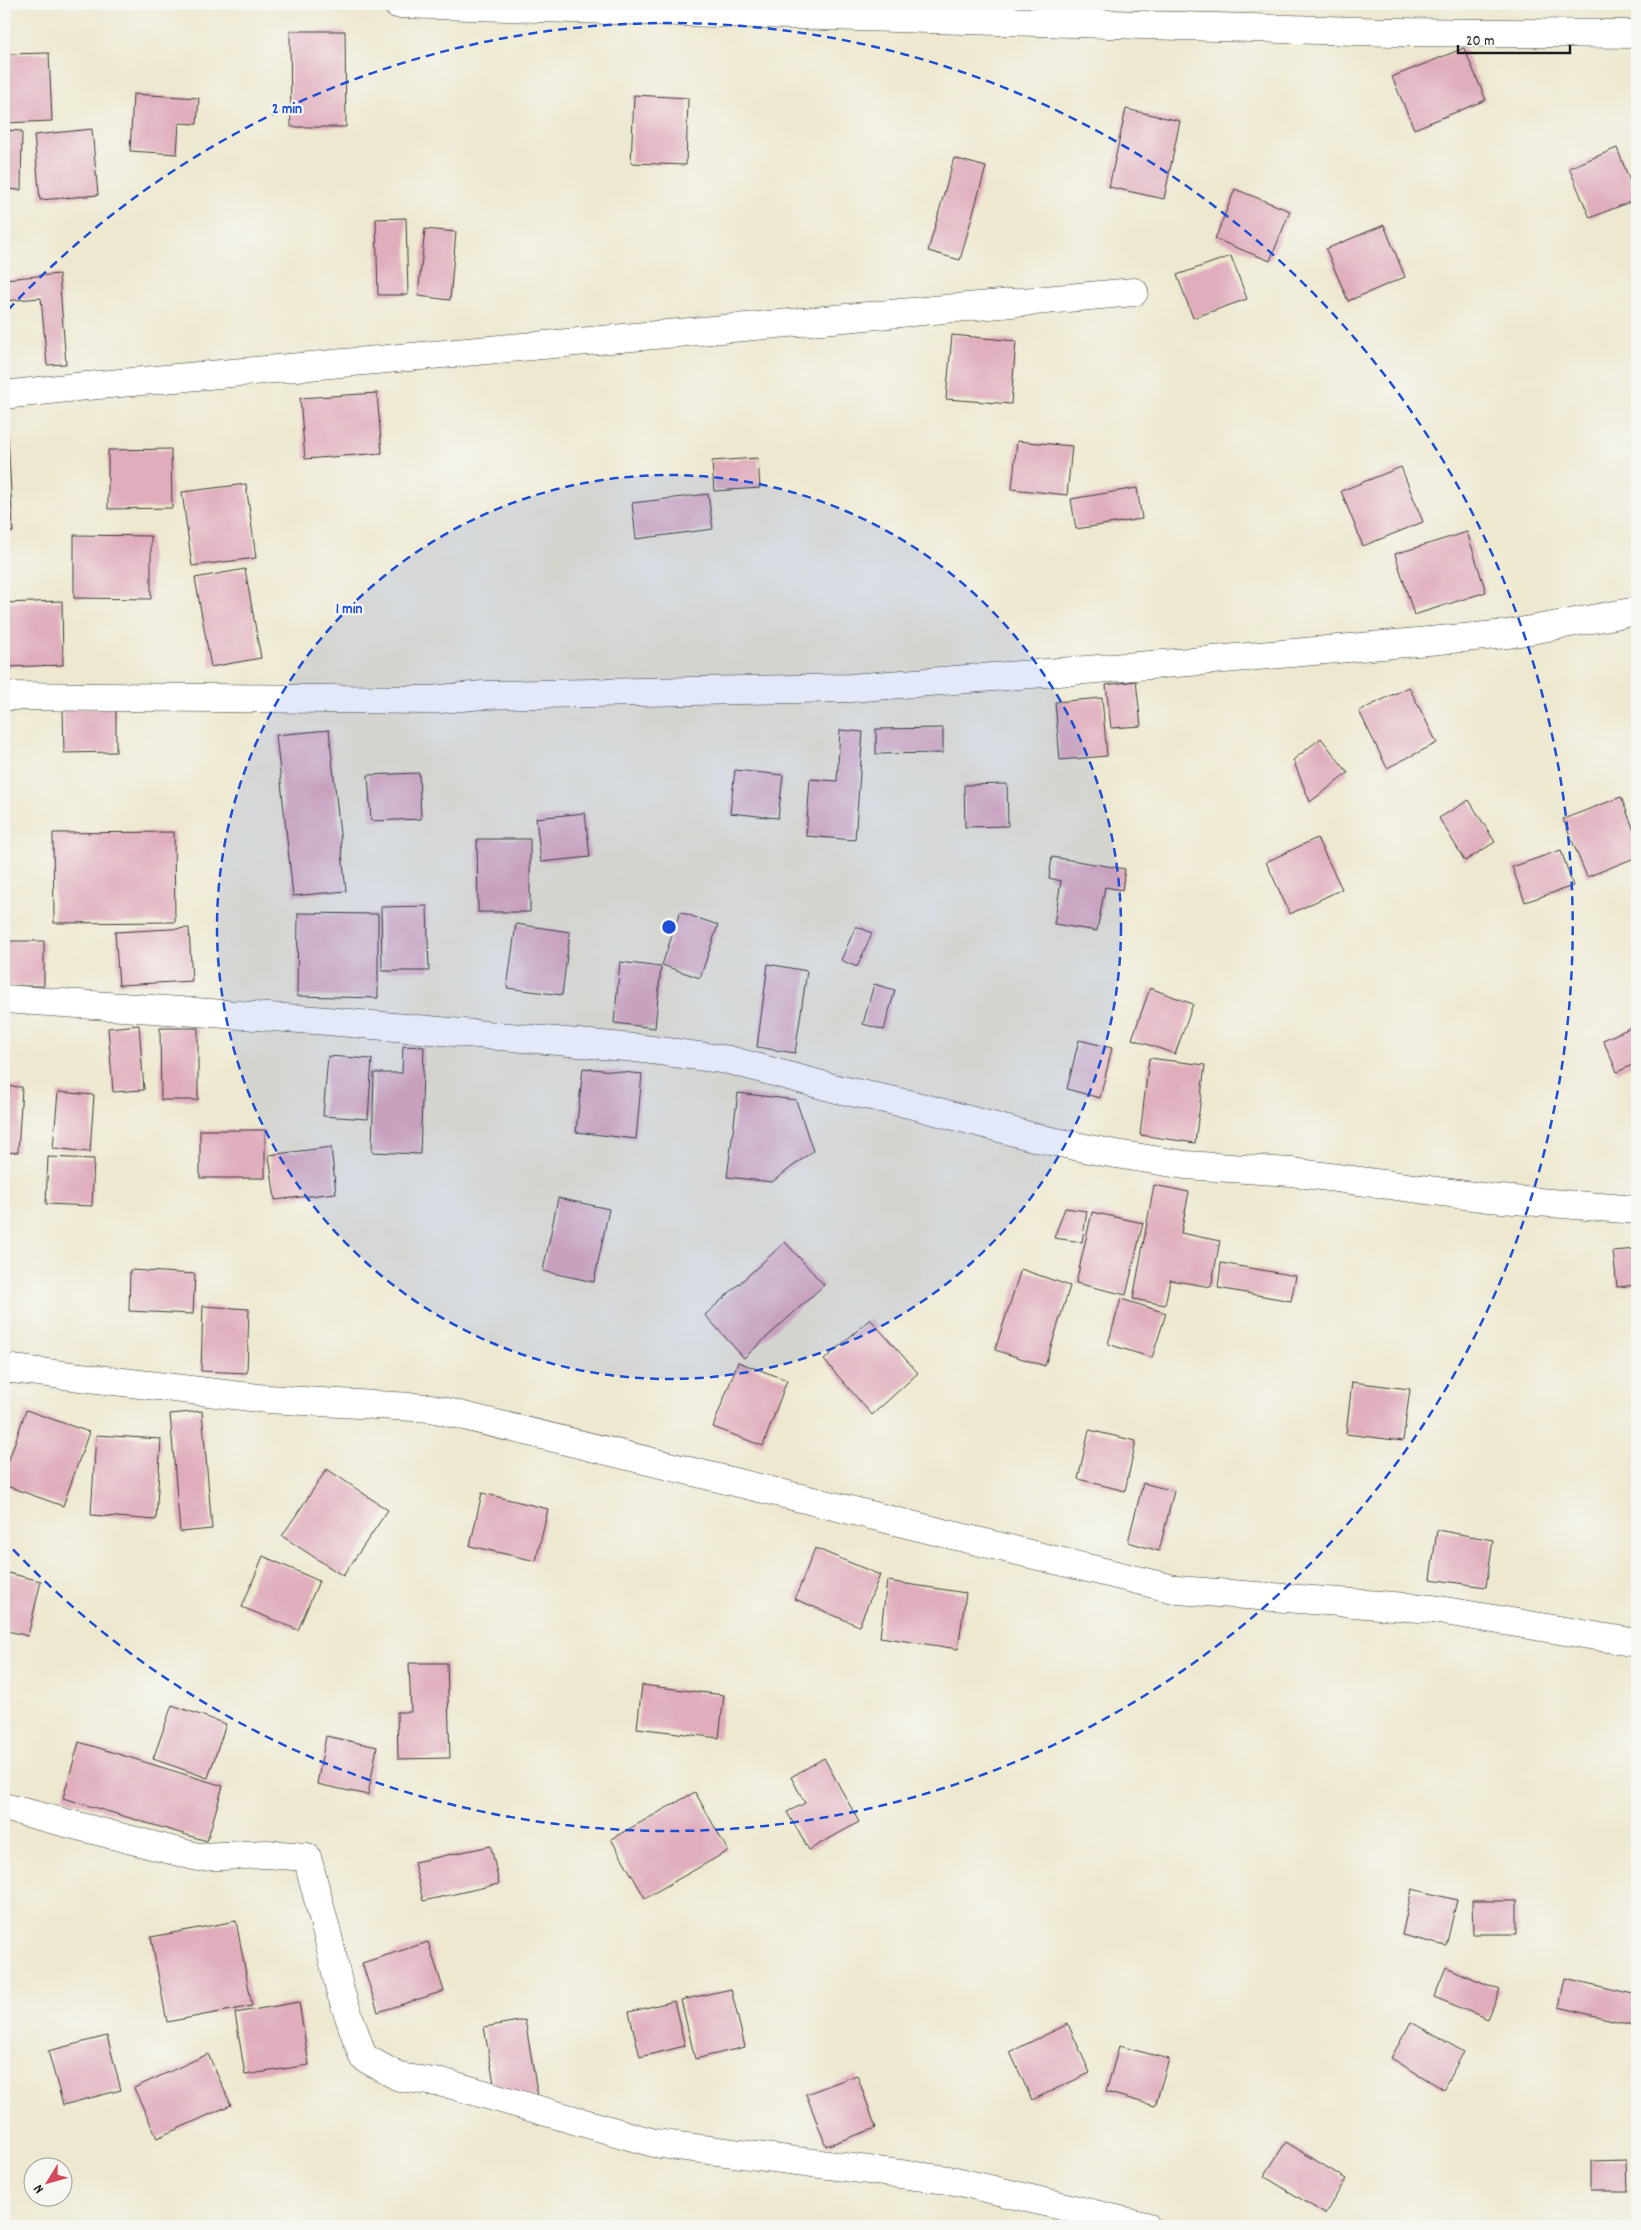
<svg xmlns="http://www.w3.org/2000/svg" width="1641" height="2230" font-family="Dekko,sans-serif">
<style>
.building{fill:#e0adbc}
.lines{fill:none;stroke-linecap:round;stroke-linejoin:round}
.street-casing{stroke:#3b3b37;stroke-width:29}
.street{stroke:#fff;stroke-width:28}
.ring{fill:none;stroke:#1d4ed8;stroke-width:2.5;stroke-dasharray:9 6}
.centre{fill:#1d4ed8;stroke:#f6f6f2;stroke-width:2.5}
.ring-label{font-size:15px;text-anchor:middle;font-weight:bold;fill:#1d4ed8;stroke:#f6f6f2;stroke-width:4.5;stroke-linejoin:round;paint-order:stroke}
</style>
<rect width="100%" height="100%" fill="#f6f6f2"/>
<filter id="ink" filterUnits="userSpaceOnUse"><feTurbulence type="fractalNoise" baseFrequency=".02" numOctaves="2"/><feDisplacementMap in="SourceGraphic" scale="10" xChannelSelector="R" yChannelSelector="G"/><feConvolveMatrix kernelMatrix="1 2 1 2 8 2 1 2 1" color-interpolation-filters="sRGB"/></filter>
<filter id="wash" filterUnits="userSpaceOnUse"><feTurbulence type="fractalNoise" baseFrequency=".0096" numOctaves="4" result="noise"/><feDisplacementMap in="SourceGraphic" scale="20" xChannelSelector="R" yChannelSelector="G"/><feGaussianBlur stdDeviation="1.12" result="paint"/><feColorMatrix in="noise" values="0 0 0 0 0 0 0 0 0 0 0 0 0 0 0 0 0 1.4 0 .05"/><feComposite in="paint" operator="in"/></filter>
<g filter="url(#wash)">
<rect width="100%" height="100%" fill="#ede8cf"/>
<g id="blocks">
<path class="building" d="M290 31H345L346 127H291Z
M1464 48 1486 100 1414 129 1392 77Z
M49 53 52 121 4 123V54Z
M133 94 199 98 197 124 179 123 177 154 130 151Z
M634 95 688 98 686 165 631 163Z
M1126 109 1180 121 1164 199 1109 187Z
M92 129 98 195 40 200 34 135Z
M4 130 22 131 21 190 4 189Z
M1617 148 1637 199 1590 218 1569 168Z
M954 158 986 167 960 260 928 251Z
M1235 189 1290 211 1270 261 1215 239Z
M406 218 408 295H378L376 219Z
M1384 225 1405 277 1348 301 1326 249Z
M425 229 456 232 450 300 418 296Z
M1231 256 1247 299 1193 318 1177 275Z
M59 274 66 364 47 365 41 298 4 301V279Z
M952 335 1016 341 1011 404 946 399Z
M377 393 382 453 305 459 300 398Z
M4 435H8L13 532H4Z
M1017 441 1072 446 1067 495 1012 489Z
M171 449 172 508 108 509V450Z
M758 458 760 488 714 491 712 461Z
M1401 467 1423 522 1363 546 1341 491Z
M246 484 256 558 192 566 182 492Z
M1137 488 1142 519 1076 529 1071 499Z
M708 494 713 529 636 539 632 503Z
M1467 532 1486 592 1414 615 1395 554Z
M74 535 151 536V599L74 598Z
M245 569 261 658 211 667 195 578Z
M62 601 63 665 6 667 4 603Z
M1136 681 1141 726 1111 728 1106 685Z
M1409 687 1437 743 1387 768 1359 711Z
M1102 698 1107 756 1060 760 1055 702Z
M116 708V752L64 753 63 709Z
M943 728V753L876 754V729Z
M329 730 346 891 293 896 276 735Z
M840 730 863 732 855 840 806 836 810 779 837 781Z
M1321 738 1348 773 1310 802 1293 760Z
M735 770 783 775 778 818 730 813Z
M419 773 421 819 371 821 368 775Z
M1007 784 1008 826 965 827 964 785Z
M1621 797 1637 838V857L1587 877 1563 819Z
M1469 800 1495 842 1465 861 1439 818Z
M585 813 590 857 541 862 536 818Z
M174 832 175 922 54 923 53 833Z
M1317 838 1342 889 1290 914 1266 862Z
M477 839H530V912H478Z
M1561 850 1573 886 1525 902 1512 867Z
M1052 857 1125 869 1122 890 1105 887 1097 931 1054 924 1061 881 1049 878Z
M427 906 429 971H382L381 907Z
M680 912 718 925 700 978 662 965Z
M298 913 378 914V998L297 996Z
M516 924 570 932 562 995 507 988Z
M856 926 872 933 857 967 841 960Z
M189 928 192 981 119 985 115 932Z
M4 941H44V986H4Z
M620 962 661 967 655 1028 614 1023Z
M768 964 807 971 795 1053 757 1047Z
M874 984 895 990 884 1030 863 1024Z
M1150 988 1193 1004 1175 1054 1132 1039Z
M139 1025 144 1090 113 1092 108 1028Z
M1637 1025V1063L1617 1072 1603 1040Z
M160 1028H198V1100H161Z
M1079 1040 1112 1048 1100 1098 1067 1089Z
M403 1046 424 1047 420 1154 372 1152 374 1073H402Z
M328 1056 372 1059 368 1119 323 1116Z
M1149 1058 1205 1065 1195 1143 1140 1135Z
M583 1068 642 1074 636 1139 576 1132Z
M4 1086 22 1087 18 1152 4 1153Z
M58 1092 94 1095 90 1152 53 1148Z
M738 1093 796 1100 813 1151 772 1182 727 1177Z
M200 1130H265V1178H200Z
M331 1147 336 1193 275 1200 269 1155Z
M48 1157 94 1159 92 1206 46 1204Z
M1154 1185 1189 1192 1181 1233 1220 1241 1211 1287 1170 1280 1165 1305 1133 1299Z
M558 1198 609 1209 594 1282 543 1271Z
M1065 1208 1087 1211 1082 1242 1054 1238Z
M1092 1212 1143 1223 1126 1295 1076 1283Z
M785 1242 824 1285 744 1358 705 1315Z
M1637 1249V1285L1617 1287 1613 1251Z
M1221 1263 1296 1276 1291 1301 1218 1288Z
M1021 1269 1070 1286 1045 1366 995 1350Z
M130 1270 195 1274 193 1314 129 1311Z
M1121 1299 1166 1313 1152 1358 1108 1344Z
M203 1306 249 1309 247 1373 201 1371Z
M870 1319 918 1373 872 1415 824 1360Z
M738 1362 787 1380 763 1446 713 1427Z
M1352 1382 1410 1389 1403 1441 1346 1434Z
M26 1410 89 1432 63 1506 4 1485V1474Z
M202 1411 212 1529 180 1532 170 1414Z
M1089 1430 1136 1441 1125 1491 1078 1479Z
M96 1435 161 1439 156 1520 91 1515Z
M327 1469 388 1510 343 1576 282 1536Z
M1143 1483 1174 1491 1159 1551 1128 1542Z
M482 1493 548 1509 536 1561 470 1546Z
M1437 1530 1493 1540 1486 1587 1430 1579Z
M815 1548 880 1575 859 1626 795 1599Z
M263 1556 319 1581 298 1630 242 1607Z
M4 1572 41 1581 28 1636 4 1630Z
M887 1581 966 1593 958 1649 880 1637Z
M409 1663H447L450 1758 398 1759 397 1712H411Z
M642 1685 724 1695 719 1738 637 1728Z
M172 1705 226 1724 208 1778 153 1759Z
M326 1736 377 1747 368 1795 317 1784Z
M79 1742 223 1786 207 1841 63 1798Z
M824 1758 859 1822 809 1850 787 1812 805 1803 791 1777Z
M695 1792 728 1851 645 1898 611 1839Z
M491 1846 499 1884 423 1901 414 1862Z
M1412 1889 1457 1900 1446 1946 1402 1935Z
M1472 1901H1517V1934H1473Z
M236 1921 252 2006 167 2022 151 1937Z
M428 1942 444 1991 378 2012 362 1963Z
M1446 1967 1500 1990 1488 2019 1434 1997Z
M1565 1978 1637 1995V2008L1633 2025 1559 2007Z
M731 1989 745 2047 695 2059 681 2000Z
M674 2001 685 2046 640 2057 629 2012Z
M299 2002 309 2065 245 2075 235 2013Z
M525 2020 538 2097 495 2089 484 2027Z
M1411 2022 1464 2052 1443 2089 1391 2058Z
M1068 2024 1090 2073 1032 2100 1010 2052Z
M107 2036 121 2090 63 2105 48 2051Z
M1119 2046 1169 2059 1155 2106 1106 2092Z
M208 2054 231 2105 157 2138 134 2088Z
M857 2075 876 2128 826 2146 806 2094Z
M1286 2142 1346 2179 1325 2214 1264 2176Z
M1626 2160 1627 2191H1591V2161Z"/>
</g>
</g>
<g filter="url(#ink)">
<use href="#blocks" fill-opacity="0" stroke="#3b3b37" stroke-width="1"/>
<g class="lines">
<defs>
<path id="street" d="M397 4 1393 32 1637 34
M4 395 76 387 1134 292
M4 696 430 700 483 695 850 688 1202 661 1508 634 1637 611
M4 999 315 1020 636 1048 729 1060 837 1089 909 1104 1037 1138 1104 1152 1185 1165 1291 1172 1489 1198 1637 1210
M4 1368 267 1399 431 1408 1178 1590 1433 1609 1637 1643
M4 1807 198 1857 267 1854 307 1857 329 1941 340 1991 363 2057 399 2077 449 2084 654 2143 956 2181 1146 2226"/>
</defs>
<use href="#street" class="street-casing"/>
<use href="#street" class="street"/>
</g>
</g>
<circle cx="669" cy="927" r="452" fill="#1d4ed8" fill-opacity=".12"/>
<g class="ring">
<circle cx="669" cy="927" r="452"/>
<path d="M8 310A904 904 0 1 1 8 1544"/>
</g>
<circle cx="669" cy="927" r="8" class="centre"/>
<g class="ring-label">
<text x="287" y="113">2 min</text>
<text x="349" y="613">1 min</text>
</g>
<rect width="1641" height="2230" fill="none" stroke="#f6f6f2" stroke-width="20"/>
<g transform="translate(48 2182) rotate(233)"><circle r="24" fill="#f6f6f2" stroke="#9f9f9c"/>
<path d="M0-4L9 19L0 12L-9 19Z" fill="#d1495b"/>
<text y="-8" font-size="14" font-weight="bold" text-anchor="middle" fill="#1c1c1c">N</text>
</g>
<path d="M1458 45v8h112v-8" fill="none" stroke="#1c1c1c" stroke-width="2.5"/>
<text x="1466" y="45" font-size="15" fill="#1c1c1c" stroke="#f6f6f2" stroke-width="4" paint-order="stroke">20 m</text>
</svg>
